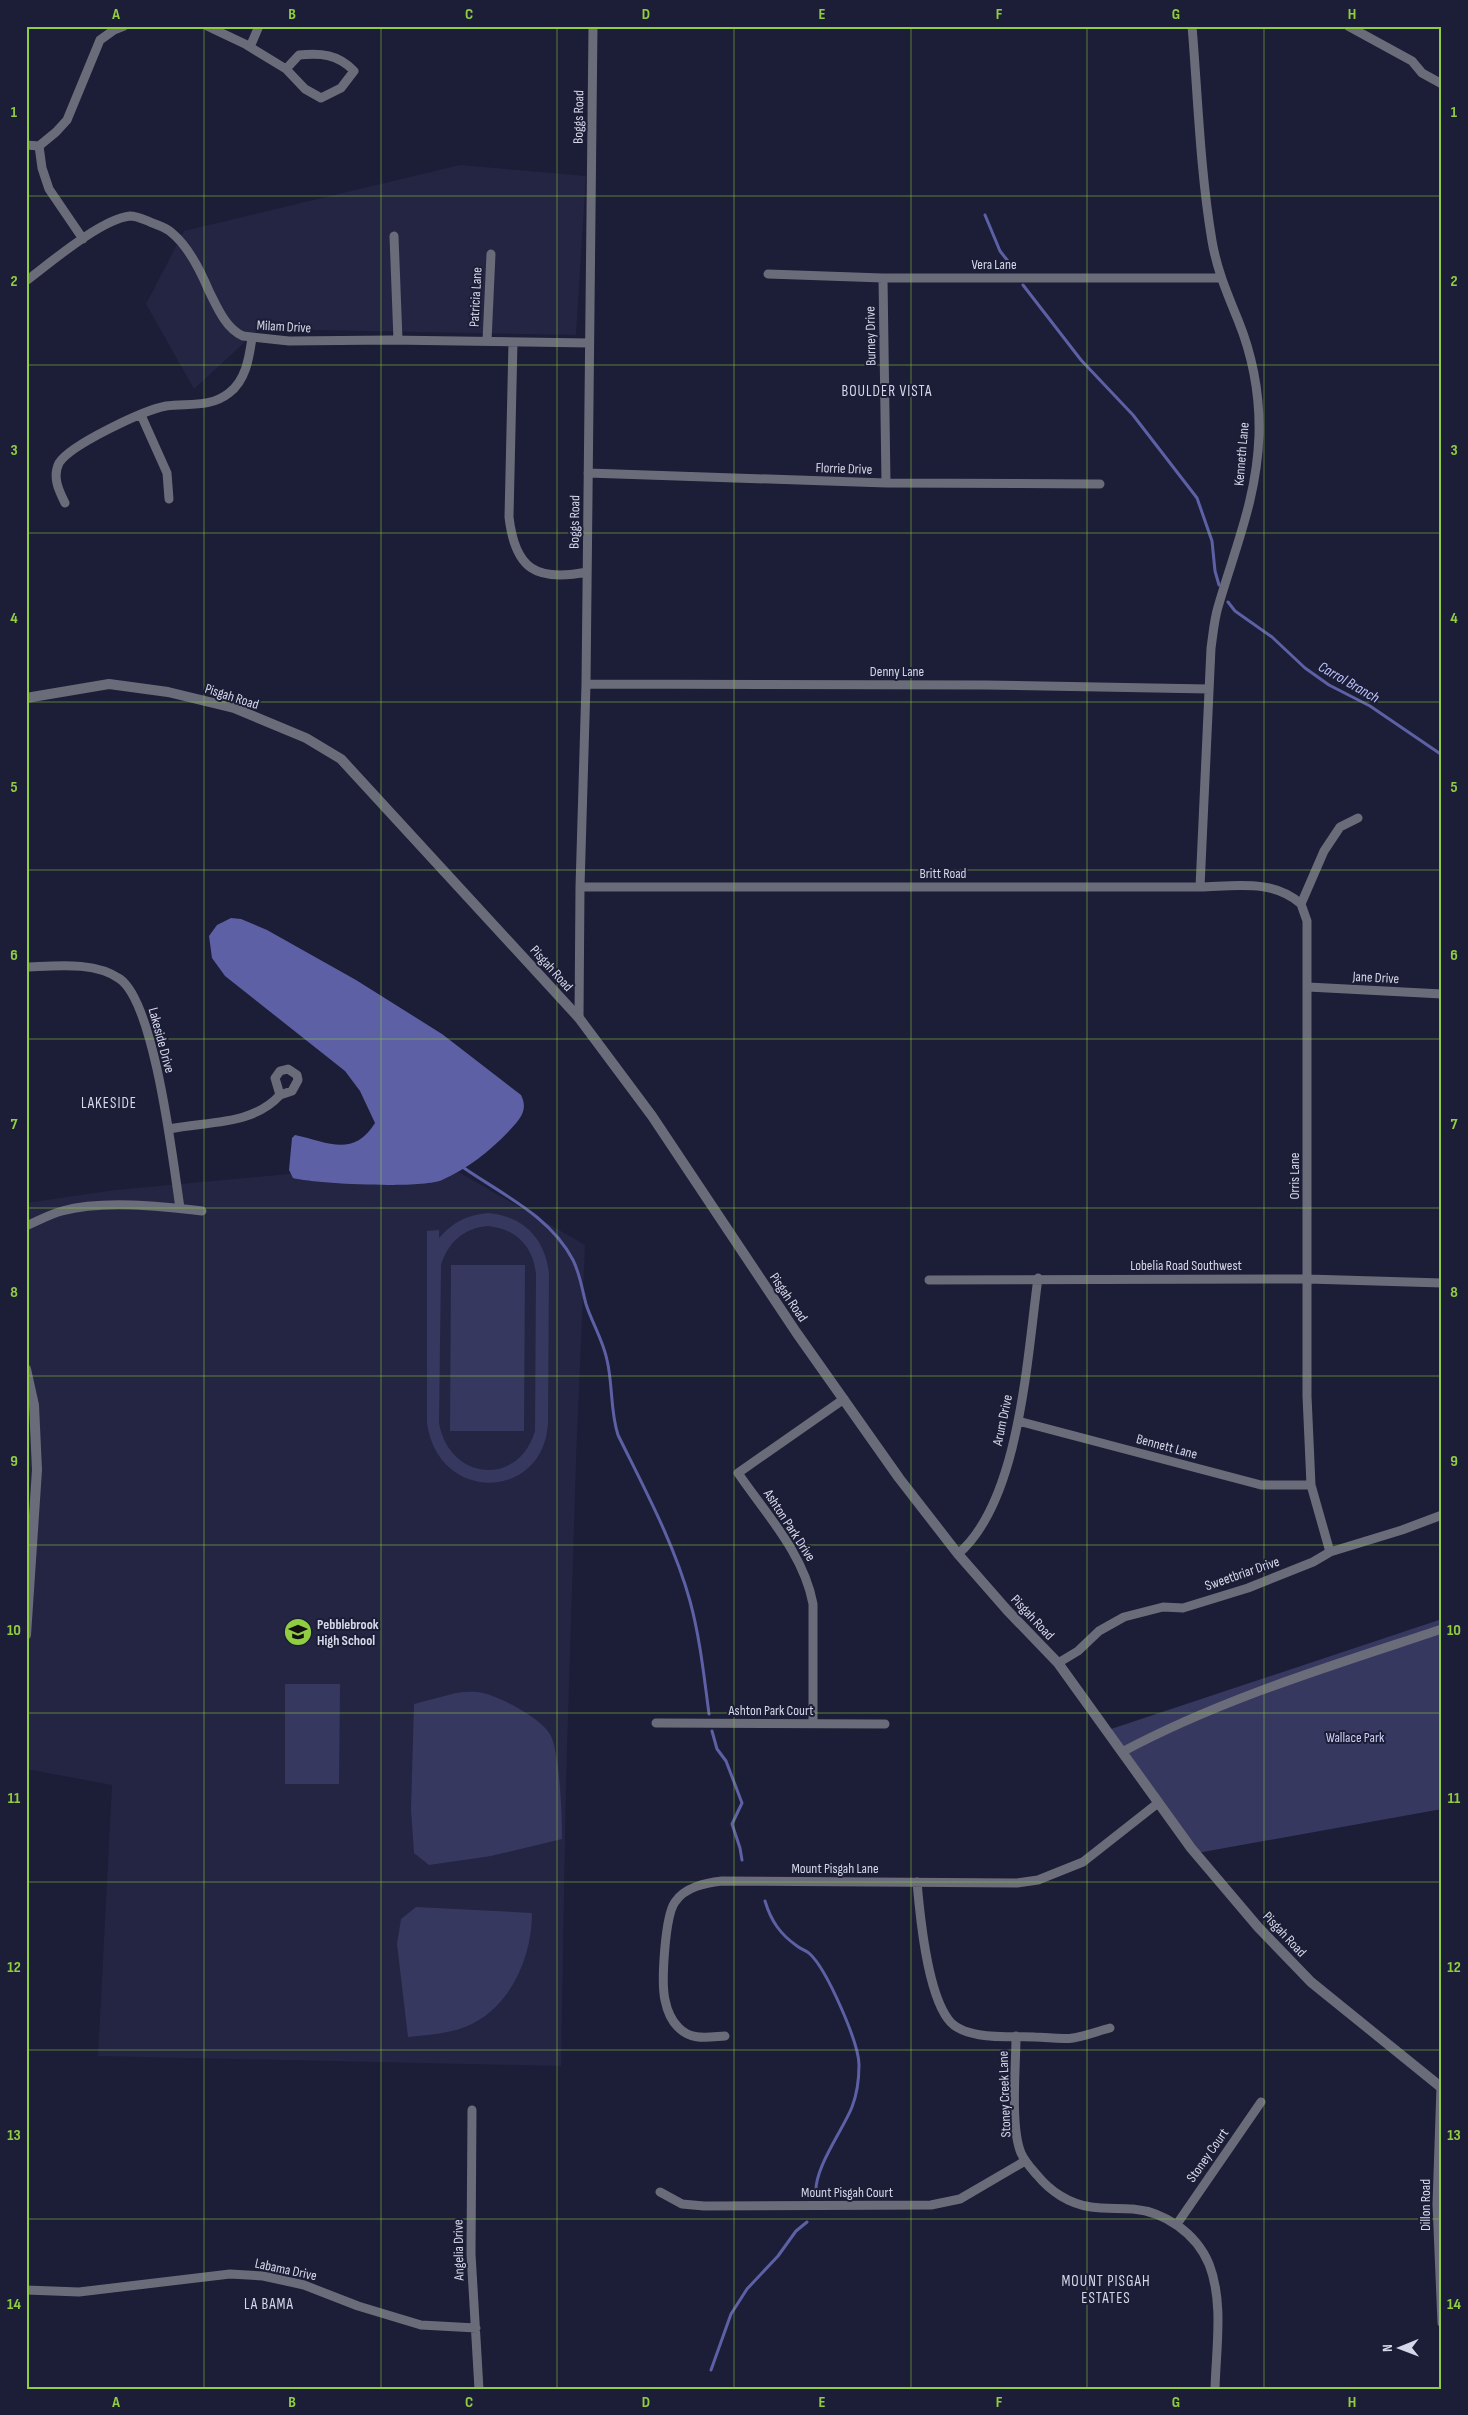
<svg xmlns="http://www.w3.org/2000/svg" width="1468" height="2415" font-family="'Sofia Sans Condensed',sans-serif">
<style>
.built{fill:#242543}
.green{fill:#36385f;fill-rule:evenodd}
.water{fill:#5d60a4}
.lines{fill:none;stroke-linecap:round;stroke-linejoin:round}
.stream{stroke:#5d60a4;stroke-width:3}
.minor{stroke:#6a6c79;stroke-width:9}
.tertiary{stroke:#6a6c79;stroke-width:10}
.grid{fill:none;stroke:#90cd41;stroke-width:1;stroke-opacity:0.55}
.labels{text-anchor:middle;stroke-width:4;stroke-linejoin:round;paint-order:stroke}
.street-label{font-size:14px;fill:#d5d8e9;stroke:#1c1d36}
.poi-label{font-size:14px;font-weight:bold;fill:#d5d8e9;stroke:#1c1d36;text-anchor:start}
.park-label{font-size:14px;fill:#cbcff7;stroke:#1c1d36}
.neighbourhood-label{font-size:15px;letter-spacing:1px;fill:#d5d8e9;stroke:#1c1d36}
.water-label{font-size:15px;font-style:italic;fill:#bec4fe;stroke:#1c1d36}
.neatline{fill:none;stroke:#90cd41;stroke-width:2}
.grid-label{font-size:16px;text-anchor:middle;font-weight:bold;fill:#90cd41}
</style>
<rect width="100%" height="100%" fill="#1c1d36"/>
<path class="built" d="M460 165 586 176 576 335 259 329 194 389 146 304 184 231Z
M396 1164 455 1170 585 1245 576 1461 566 1783 561 2066 98 2056 112 1785 26 1769V1494L31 1397 26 1383V1203L115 1190Z"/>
<path class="green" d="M488 1213C523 1216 545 1238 549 1273L548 1423C544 1501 438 1504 427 1423V1231L439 1230V1238C453 1222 467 1215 488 1213ZM488 1226C516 1229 533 1246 536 1274L535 1431C518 1488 449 1480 439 1423L441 1265C448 1242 464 1228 488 1226Z
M451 1265H525L524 1431H450Z
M1442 1619V1809L1197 1853 1108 1730Z
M285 1684H340L339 1784H285Z
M456 1693C465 1692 474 1691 483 1693 501 1697 543 1719 551 1736 560 1757 562 1815 562 1839L491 1856 429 1865 414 1853 411 1809 414 1704Z
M416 1907 532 1913C532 1958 510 2009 465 2027 447 2034 427 2035 408 2037L397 1944 401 1919Z"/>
<path class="water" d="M231 918 241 919 267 930 356 980 442 1034 521 1095C529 1111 519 1120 509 1131 490 1151 467 1169 442 1180 422 1189 315 1184 293 1178L289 1170 292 1138 295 1135C328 1142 353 1158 375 1123L360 1091 345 1071 225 976 212 958 209 936 217 925Z"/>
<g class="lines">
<path class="stream" d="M985 215 1000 251 1011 265
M1023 285 1081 360 1133 415 1197 498 1212 541 1215 571 1219 585
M1228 602 1235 611 1272 637 1305 668 1329 685 1370 706 1442 755
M464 1168C503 1195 550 1216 573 1260 580 1274 582 1289 586 1304 592 1323 603 1340 607 1360 613 1385 610 1411 618 1435 644 1488 674 1543 690 1601 700 1638 704 1676 709 1714
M712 1731 717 1749 726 1761 742 1803 732 1824 740 1848 742 1860
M765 1901C771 1921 780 1934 797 1946 801 1949 807 1951 810 1954 827 1970 859 2043 859 2065 859 2079 857 2094 852 2107 843 2130 813 2169 816 2195
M711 2370 731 2314 747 2289 778 2256 796 2231 807 2222"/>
<path class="minor" d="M207 26 245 44 286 69 305 89 321 98 341 88 354 71C338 54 321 53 299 55L286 69
M1192 26C1198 98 1200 170 1212 241 1217 270 1227 293 1238 320 1253 357 1260 395 1259 435 1257 498 1235 548 1218 607 1214 620 1213 635 1211 648L1200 887
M1348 26 1412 61 1422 73 1442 84
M250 47 259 26
M26 145 39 146
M39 146 56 132 67 120 100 40 114 30 124 26
M39 146 42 168 49 189 83 239
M394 236 398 340
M768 274 883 278H1220
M883 278 886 483
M26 281C50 263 101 219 130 216 136 216 143 219 148 221 156 225 166 227 172 233 189 247 201 272 209 291 217 307 226 329 243 336L289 341 390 340 589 343
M487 341 491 254
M513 342 509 517C515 569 536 582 587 572
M141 415 167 473 169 499
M588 473 886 483 1100 484
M65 503C59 491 52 477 59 463 70 445 144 410 166 406 188 403 210 408 229 393 246 380 249 358 252 338
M586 684 986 685 1209 689
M580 887H1200C1236 886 1273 879 1301 904
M26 967C55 966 95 961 120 979 155 1004 173 1162 180 1208
M1308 987 1442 994
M579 1018 580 887 586 684 593 26
M288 1069 297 1075 298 1080 292 1091 280 1095 275 1078 280 1071Z
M169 1129C207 1121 252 1126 280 1095
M26 1226C38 1221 50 1214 62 1211 102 1200 161 1206 202 1211
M929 1280 1308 1279 1442 1283
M1018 1421 1261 1485H1311
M1330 1552 1311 1485 1307 1396V921L1301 904 1324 851 1340 827 1358 818
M958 1554C1020 1501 1027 1357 1038 1278
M1058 1663 1078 1651 1099 1631 1124 1617 1163 1607 1183 1608 1248 1588 1313 1562 1330 1552 1402 1530 1442 1515
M656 1723 885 1724
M813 1723V1604C804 1554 766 1514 738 1473L844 1399
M1122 1752C1223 1698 1334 1665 1442 1629
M917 1882C920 1917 927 1991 948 2019 963 2041 1011 2036 1035 2037 1047 2037 1061 2040 1073 2038 1086 2036 1098 2031 1110 2028
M725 2036C708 2037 691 2041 678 2027 671 2020 667 2010 665 2000 661 1982 665 1916 675 1902 685 1887 705 1883 722 1881L1017 1883 1038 1880 1083 1862 1158 1803
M1016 2036C1016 2067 1010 2126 1021 2153 1025 2162 1031 2168 1037 2175 1050 2191 1069 2204 1091 2207 1105 2209 1119 2208 1133 2209 1165 2212 1196 2233 1209 2264 1224 2302 1216 2349 1215 2389
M1441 2087 1437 2204 1442 2323
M472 2110 471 2254 479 2389
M660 2192 682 2204 704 2206 931 2205 960 2199 1025 2161
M1177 2224 1261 2102
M26 2290 79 2292 230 2274 263 2276 304 2285 358 2306 421 2325 476 2328"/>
<path class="tertiary" d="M26 698 109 684 168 692 234 708 306 738 341 759 579 1018 652 1116 796 1332 899 1478 958 1554 1007 1610 1058 1663 1191 1848 1258 1927 1311 1982 1442 2088
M26 1369 34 1405 37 1470 26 1635"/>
</g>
<path class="grid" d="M204 26V2389M381 26V2389M557 26V2389M734 26V2389M911 26V2389M1087 26V2389M1264 26V2389M26 196H1442M26 365H1442M26 533H1442M26 702H1442M26 870H1442M26 1039H1442M26 1208H1442M26 1376H1442M26 1545H1442M26 1713H1442M26 1882H1442M26 2050H1442M26 2219H1442"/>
<defs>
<symbol id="school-disc" viewBox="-11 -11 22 22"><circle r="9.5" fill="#90cd41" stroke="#1c1d36"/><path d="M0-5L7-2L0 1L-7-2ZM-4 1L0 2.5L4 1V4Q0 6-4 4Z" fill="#111"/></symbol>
</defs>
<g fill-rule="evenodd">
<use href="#school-disc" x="282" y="1616" width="32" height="32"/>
</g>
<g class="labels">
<g class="street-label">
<text transform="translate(578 117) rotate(-89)" y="5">Boggs Road</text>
<text x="994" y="269">Vera Lane</text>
<text transform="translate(475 297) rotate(-87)" y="5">Patricia Lane</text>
<text transform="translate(284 326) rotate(3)" y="5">Milam Drive</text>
<text transform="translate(870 336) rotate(-91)" y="5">Burney Drive</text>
<text transform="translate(1241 454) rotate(-85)" y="5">Kenneth Lane</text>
<text transform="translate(844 468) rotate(2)" y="5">Florrie Drive</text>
<text transform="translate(574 522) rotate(-89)" y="5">Boggs Road</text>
<text x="897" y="676">Denny Lane</text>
<text transform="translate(232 696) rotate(18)" y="5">Pisgah Road</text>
<text x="943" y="878">Britt Road</text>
<text transform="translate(552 968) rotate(48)" y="5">Pisgah Road</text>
<text transform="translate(1376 977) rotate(3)" y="5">Jane Drive</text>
<text transform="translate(162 1040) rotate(75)" y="5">Lakeside Drive</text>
<text transform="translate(1294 1176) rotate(-90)" y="5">Orris Lane</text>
<text x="1186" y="1270">Lobelia Road Southwest</text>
<text transform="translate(789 1297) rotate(56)" y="5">Pisgah Road</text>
<text transform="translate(1002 1420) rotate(-78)" y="5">Arum Drive</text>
<text transform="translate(1167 1446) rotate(15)" y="5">Bennett Lane</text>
<text transform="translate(790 1525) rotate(57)" y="5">Ashton Park Drive</text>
<text transform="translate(1242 1573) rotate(-19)" y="5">Sweetbriar Drive</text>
<text transform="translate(1033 1617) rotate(47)" y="5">Pisgah Road</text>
<text x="771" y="1715">Ashton Park Court</text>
<text x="835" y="1873">Mount Pisgah Lane</text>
<text transform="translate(1285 1934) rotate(47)" y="5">Pisgah Road</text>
<text transform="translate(1004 2094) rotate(-92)" y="5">Stoney Creek Lane</text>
<text transform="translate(1207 2155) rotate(-55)" y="5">Stoney Court</text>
<text x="847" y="2197">Mount Pisgah Court</text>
<text transform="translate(1425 2205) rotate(-90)" y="5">Dillon Road</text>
<text transform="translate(458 2250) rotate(-91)" y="5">Angelia Drive</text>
<text transform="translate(286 2269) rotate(12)" y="5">Labama Drive</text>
</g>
<g class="poi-label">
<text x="317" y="1629">Pebblebrook<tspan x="317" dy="16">High School</tspan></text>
</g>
<g class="park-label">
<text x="1355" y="1742">Wallace Park</text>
</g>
<g class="neighbourhood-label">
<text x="887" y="396">BOULDER VISTA</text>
<text x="109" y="1108">LAKESIDE</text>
<text x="1106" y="2286">MOUNT PISGAH<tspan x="1106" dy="17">ESTATES</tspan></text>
<text x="269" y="2309">LA BAMA</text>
</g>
<g class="water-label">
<text transform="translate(1349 682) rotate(30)" y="5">Carrol Branch</text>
</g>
</g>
<rect width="1468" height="2415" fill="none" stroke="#1c1d36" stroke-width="55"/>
<g transform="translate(1400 2348) rotate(269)" stroke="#1c1d36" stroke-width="4" paint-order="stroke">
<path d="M0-4L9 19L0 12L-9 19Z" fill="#d5d8e9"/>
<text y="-8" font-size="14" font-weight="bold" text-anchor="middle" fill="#d5d8e9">N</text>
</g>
<rect x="28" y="28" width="1412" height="2360" class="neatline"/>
<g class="grid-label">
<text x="116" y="19">A</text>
<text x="292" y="19">B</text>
<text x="469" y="19">C</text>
<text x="646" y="19">D</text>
<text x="822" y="19">E</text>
<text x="999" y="19">F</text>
<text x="1176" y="19">G</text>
<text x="1352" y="19">H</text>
<text x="14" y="117">1</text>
<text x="1454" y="117">1</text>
<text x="14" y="286">2</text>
<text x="1454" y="286">2</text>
<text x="14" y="455">3</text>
<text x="1454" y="455">3</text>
<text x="14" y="623">4</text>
<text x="1454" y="623">4</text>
<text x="14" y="792">5</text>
<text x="1454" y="792">5</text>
<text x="14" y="960">6</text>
<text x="1454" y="960">6</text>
<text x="14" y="1129">7</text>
<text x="1454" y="1129">7</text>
<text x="14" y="1297">8</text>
<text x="1454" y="1297">8</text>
<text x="14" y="1466">9</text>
<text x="1454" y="1466">9</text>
<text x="14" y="1635">10</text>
<text x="1454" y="1635">10</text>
<text x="14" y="1803">11</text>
<text x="1454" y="1803">11</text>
<text x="14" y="1972">12</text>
<text x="1454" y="1972">12</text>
<text x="14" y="2140">13</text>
<text x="1454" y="2140">13</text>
<text x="14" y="2309">14</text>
<text x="1454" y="2309">14</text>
<text x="116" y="2407">A</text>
<text x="292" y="2407">B</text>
<text x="469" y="2407">C</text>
<text x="646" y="2407">D</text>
<text x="822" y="2407">E</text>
<text x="999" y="2407">F</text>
<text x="1176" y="2407">G</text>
<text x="1352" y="2407">H</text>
</g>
</svg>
